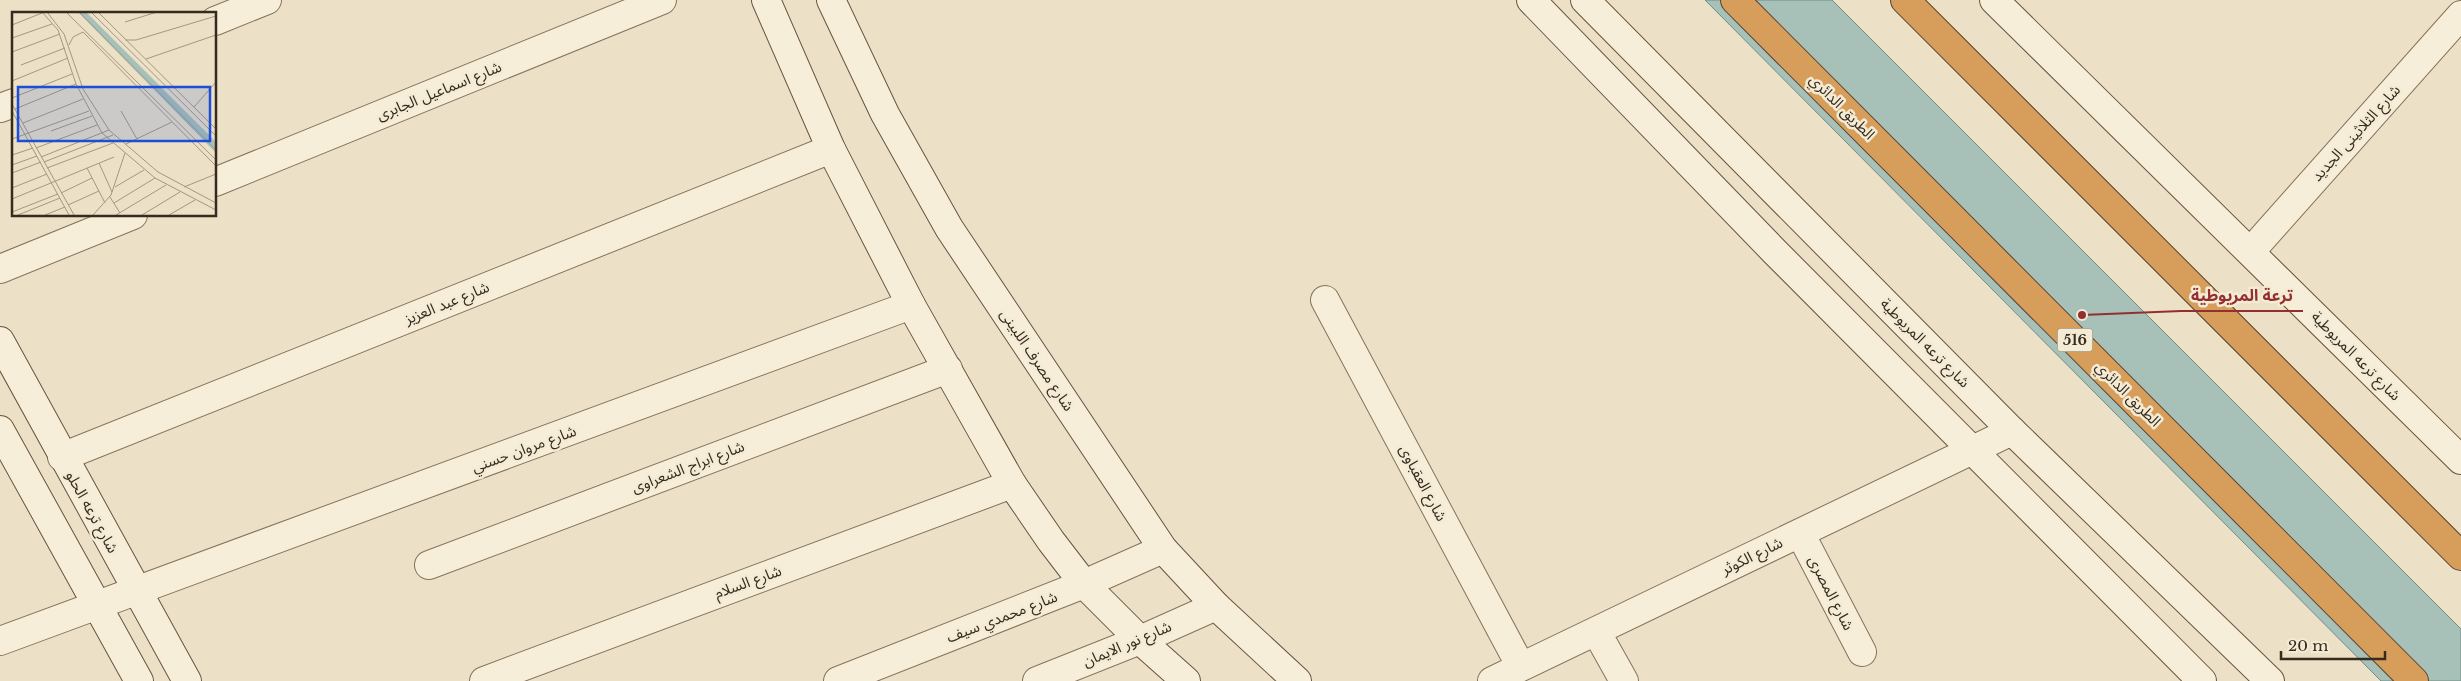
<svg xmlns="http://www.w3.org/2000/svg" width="2461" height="681" font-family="'Libre Baskerville','Noto Sans Arabic',serif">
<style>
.water{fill:#a7c0b8;stroke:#6e8e85}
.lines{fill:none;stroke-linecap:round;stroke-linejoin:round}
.street-casing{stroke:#87725c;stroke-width:30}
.secondary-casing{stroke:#69533f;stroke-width:30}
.highway-casing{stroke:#554130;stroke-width:30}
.street{stroke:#f7eed9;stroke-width:28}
.secondary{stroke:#f7eed9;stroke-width:28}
.highway{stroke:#d79e5b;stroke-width:28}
.labels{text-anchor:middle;stroke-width:5;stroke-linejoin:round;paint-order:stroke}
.shield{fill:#f4ebd5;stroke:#706556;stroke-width:1}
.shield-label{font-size:14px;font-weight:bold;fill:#372b1f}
.street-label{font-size:15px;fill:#372b1f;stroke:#f4ebd5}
.inset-road{fill:none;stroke:#a49883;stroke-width:1}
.view{fill:#1d4ed8;fill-opacity:0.15;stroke:#1d4ed8;stroke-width:2.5}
.inset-edge{fill:none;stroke:#372b1f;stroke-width:2.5}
.leader{fill:none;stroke:#932f31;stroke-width:2}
.callout-dot{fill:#932f31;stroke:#f4ebd5;stroke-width:2}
.callout-label{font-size:16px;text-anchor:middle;font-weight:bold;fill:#932f31;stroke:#f4ebd5;stroke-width:5;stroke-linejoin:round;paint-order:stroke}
</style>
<rect width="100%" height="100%" fill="#ece0c6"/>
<path class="water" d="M1705 0H1832L2461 629V681H2381Z"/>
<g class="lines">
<defs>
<path id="street" d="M215 21 267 0
M0 108 14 103
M215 182 662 0
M2251 251 2461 15
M0 269 133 215
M1325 300 1521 667
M62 457 831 149
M1800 533 1862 652
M429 565 948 369
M1596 631 1624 681
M0 641 911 305
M484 681 1012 484
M838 681 1084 584 1163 549
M1037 681 1140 640 1216 606
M1492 681 2012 431"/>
<path id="secondary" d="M766 0 831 149 911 305 1012 484 1051 541 1084 584 1140 640 1186 681
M831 0 885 114 949 228 1163 549 1216 606 1297 681
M1531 0 1775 252 2202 681
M1585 0 2012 431 2270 681
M1994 0 2461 460
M0 341 187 681
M0 430 139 681"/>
<path id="highway" d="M1735 0 2414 681
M1905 0 2461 556"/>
</defs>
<use href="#street" class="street-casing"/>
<use href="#secondary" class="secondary-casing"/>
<use href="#highway" class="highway-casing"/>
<use href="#street" class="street"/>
<use href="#secondary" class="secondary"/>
<use href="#highway" class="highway"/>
</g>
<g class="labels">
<rect class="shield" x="2057.5" y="328.5" width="35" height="23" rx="4"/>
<g class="shield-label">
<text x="2075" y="345">516</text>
</g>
<g class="street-label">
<text transform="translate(439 91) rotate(-22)" y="5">شارع اسماعيل الجابرى</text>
<text transform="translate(1842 107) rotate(45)" y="5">الطريق الدائري</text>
<text transform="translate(2356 133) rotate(-48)" y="5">شارع الثلاثينى الجديد</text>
<text transform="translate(447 303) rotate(-22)" y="5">شارع عبد العزيز</text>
<text transform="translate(1925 343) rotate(45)" y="5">شارع ترعه المريوطية</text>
<text transform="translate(2356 356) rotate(45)" y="5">شارع ترعه المريوطية</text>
<text transform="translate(1037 360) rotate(56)" y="5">شارع مصرف اللبينى</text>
<text transform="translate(2128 394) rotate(45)" y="5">الطريق الدائري</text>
<text transform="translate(524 449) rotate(-20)" y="5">شارع مروان حسني</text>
<text transform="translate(688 467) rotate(-21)" y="5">شارع ابراج الشعراوى</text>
<text transform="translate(1423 483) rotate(62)" y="5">شارع العقباوى</text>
<text transform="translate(92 512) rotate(61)" y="5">شارع ترعه الحلو</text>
<text transform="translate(1752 556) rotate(-26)" y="5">شارع الكوثر</text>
<text transform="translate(748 582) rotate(-20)" y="5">شارع السلام</text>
<text transform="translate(1831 593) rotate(63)" y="5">شارع المصرى</text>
<text transform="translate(1002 617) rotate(-21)" y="5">شارع محمدي سيف</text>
<text transform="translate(1127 644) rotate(-23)" y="5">شارع نور الايمان</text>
</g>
</g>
<g transform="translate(12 12)">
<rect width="204" height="204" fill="#ece0c6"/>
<path d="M66 0H74L204 130V141Z" fill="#a7c0b8"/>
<path class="inset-road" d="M30 0 46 18 64 72 90 121 143 166 204 198M35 0 52 22 71 77 97 118 146 160 204 191M54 0 204 148M67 0 204 138M79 0 204 124M86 0 204 117M113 10 145 0M0 13 30 1M71 20 204 154M0 26 40 12M113 28H124L204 4M57 33 61 25 71 20M0 40 48 22M134 47 204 23M9 53 53 36M0 69 56 46M0 86 60 62M0 92 62 203M182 95 204 70M3 97 64 72M0 99 57 203M109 99 125 127M11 111 71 87M39 119 80 104M0 127 77 99M114 132 160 110M24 136 85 113M0 143 21 136M29 145 97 118M32 150 101 123M87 151 100 180M0 153 25 144M35 156 101 131M75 156 93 191M0 161 29 150M103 175 132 158M172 175 204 162M0 176 35 162M49 181 80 166M98 185 108 201M0 187 102 145M102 191 143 166M56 193 87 179M0 200 46 182M6 203 48 186M33 203 53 195M81 203 99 183 113 141M104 203 154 173M130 203 168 180M157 203 183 188"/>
<path class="view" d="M6 75H198V129H6Z"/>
<rect width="204" height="204" class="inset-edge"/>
</g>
<path class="leader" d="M2082 315L2181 311H2303"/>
<circle class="callout-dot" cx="2082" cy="315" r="5"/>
<g class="callout-label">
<text x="2242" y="301">ترعة المريوطية</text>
</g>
<path d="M2281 651v8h104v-8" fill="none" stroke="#372b1f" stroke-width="2.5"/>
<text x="2288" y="651" font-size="15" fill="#372b1f" stroke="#f4ebd5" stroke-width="4" paint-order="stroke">20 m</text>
</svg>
